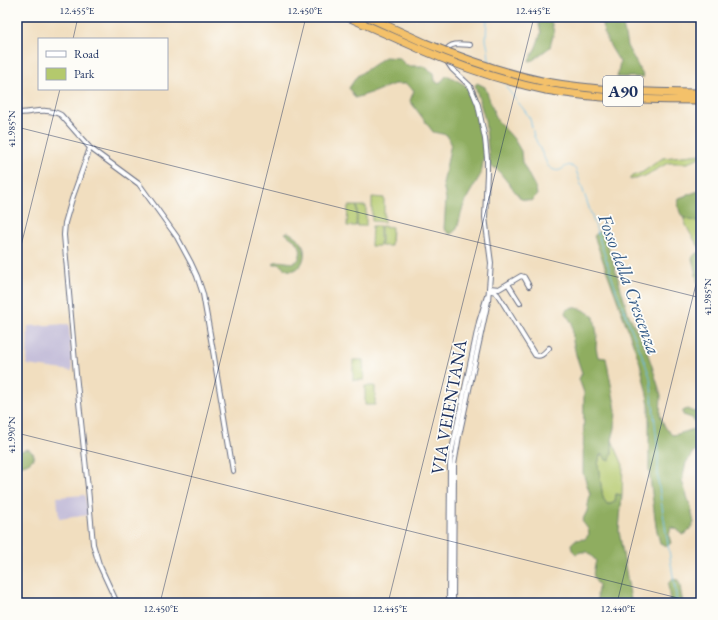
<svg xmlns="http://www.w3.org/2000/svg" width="718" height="620" font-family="'EB Garamond',serif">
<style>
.industrial{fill:#c6c0da}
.green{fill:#b4c96d;stroke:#687c66}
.forest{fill:#8fad60;stroke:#556e5f}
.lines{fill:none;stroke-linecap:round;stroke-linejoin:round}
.stream{stroke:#6cbfe8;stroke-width:1}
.minor-casing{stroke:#666c80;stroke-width:6}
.motorway-casing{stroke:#666c80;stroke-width:9}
.minor{stroke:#fff;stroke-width:4}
.motorway{stroke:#f4c16a;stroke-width:7}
.motorway-bridge-casing{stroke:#666c80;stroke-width:9;stroke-linecap:butt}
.motorway-bridge{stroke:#f4c16a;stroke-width:7}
.ticks{fill:none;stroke:#1b2f5e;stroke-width:1;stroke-opacity:0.45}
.labels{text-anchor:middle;stroke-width:3.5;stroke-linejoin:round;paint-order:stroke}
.shield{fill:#fdfcf7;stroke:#5f6c8c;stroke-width:1}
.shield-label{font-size:17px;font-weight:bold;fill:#1b2f5e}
.street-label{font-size:18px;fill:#1b2f5e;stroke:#fdfcf7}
.water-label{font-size:19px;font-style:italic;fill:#335a87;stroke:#fdfcf7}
.neatline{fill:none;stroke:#1b2f5e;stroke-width:1.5}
.ticks-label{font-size:10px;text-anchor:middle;fill:#1b2f5e}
</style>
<rect width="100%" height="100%" fill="#fdfcf7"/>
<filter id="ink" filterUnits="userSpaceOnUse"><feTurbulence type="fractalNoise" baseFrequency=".025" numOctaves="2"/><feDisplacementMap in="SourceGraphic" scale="8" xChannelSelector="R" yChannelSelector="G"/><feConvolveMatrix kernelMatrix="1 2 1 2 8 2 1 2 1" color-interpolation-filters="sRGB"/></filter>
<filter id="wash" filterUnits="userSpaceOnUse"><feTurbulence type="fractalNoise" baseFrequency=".012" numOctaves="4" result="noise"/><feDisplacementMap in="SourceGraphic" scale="16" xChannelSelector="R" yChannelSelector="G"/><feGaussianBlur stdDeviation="0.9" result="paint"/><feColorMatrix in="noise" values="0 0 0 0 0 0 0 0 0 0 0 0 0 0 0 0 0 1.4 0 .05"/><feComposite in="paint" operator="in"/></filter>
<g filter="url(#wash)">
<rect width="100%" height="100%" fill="#f1debf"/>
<path class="industrial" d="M69 324 72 371 27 365 28 326Z
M85 495 88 515 59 519 57 497Z"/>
<path class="green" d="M701 154V156L688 163H668L645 176 635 179H630V177L643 172 658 161 663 158Z
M372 197 384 198V222L372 221Z
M348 206H357L356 226H347Z
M357 206H366V226H357Z
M683 217 687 219 697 221 701 219V249C693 239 687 229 683 217Z
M372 226H380V246H371Z
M381 226 392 227 391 246H381Z
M353 360H363L364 380H353Z
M365 386H375V405H365Z
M612 440 623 465 622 495 616 494 615 501 611 504H607L603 498 598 465 600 455 603 453 606 460 612 454Z"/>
<path class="forest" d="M537 17H550L554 32 550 47 533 60 529 61 536 47 541 33Z
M601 17H625L622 19 627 46 644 77H617L620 62C611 48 602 34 601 17Z
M385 57 399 58 407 66H423L434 73 435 81 438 83 442 81 446 76H449L465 85 473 95 485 150 481 174 468 196 463 207 457 229 451 234 448 233 444 229 446 199 443 184 451 143 447 135 433 132 410 101 414 90 406 84H394L374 92 355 98 349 88 357 76Z
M477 83 485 87 497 120 514 139 521 151 522 162 536 189 537 195 531 201 521 199 497 169 490 166 485 120 475 85Z
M701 190V219L697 221C688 220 681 219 679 209 678 205 678 202 679 198Z
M600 231 604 234 617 275 628 313 646 349 652 366 661 395 660 415 665 427 672 435 678 434 694 429 695 423 692 418 683 415V411L687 409 694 412 701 410V448L693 452 686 463 682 481 691 508 694 523 687 533 682 535 678 530 671 527 669 536 671 543 667 546 660 543 656 527 649 469V404L640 363 594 236Z
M288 232C293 235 297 237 301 242 311 256 297 283 279 264H274L273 263C282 257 297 270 300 255 301 250 300 246 297 243 294 239 289 237 285 233Z
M696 253H700L701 254V309L697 279 692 258Z
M573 307 584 310 594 317 597 334 596 348 598 357 606 358 616 410 615 428 612 440V454L610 460H606L603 454 600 455 598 465 603 498 607 504H611L615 501 616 494 622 495 619 531 631 600 632 603H598L597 594 599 585C591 577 593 572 596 561L588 552H581L576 554 572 550 571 544 575 540 585 539 589 534 588 529 582 521 587 511 590 494 583 473 584 393 579 379 582 373 576 355 573 341 572 323 565 313 566 310Z
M28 449 34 454C34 463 24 465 17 466V452Z
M672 579 678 580 680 585 681 593 683 603H670L668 584Z"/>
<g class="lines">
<path class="stream" d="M487 17 486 40 488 49 489 60 493 65
M504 83 509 91 525 111 530 119 534 136 548 166C564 180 564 156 576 170L595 225 616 290 633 333 644 360 650 377 658 451V481L676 595V603"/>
</g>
</g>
<g filter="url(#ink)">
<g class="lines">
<defs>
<path id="minor" d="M446 51C450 42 461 44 470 45
M446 60 452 69 470 86 474 95 478 105 485 139 487 158V173L485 217 491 263 488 301 459 436 454 465 453 603
M17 113C31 113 48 107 61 115L90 148 139 184 177 237 191 263 197 276 203 294 213 351 233 471
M90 148 72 199 65 223 64 235 76 374 88 488 93 544 99 564 117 603
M508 284 520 303
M490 288 499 289 521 276 524 277 529 286
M489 290 495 292 498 295 535 355C541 358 545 352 549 348
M449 603 450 464 451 454 479 322 487 296"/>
<path id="motorway" d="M348 17 420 49
M368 17 425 43
M546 82C597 91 649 93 701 93
M546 90C597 99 649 100 701 100"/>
</defs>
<use href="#minor" class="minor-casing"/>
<use href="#motorway" class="motorway-casing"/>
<use href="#minor" class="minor"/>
<use href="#motorway" class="motorway"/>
<defs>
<path id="motorway-bridge" d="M425 43C466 60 503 73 546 82
M420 49C461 67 502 81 546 90"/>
</defs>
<use href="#motorway-bridge" class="motorway-bridge-casing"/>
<use href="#motorway-bridge" class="motorway-bridge"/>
</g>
</g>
<path class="ticks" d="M73 39 78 17M17 127 701 298M17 262 60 89M17 433 698 603M160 603 306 17M388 603 534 17M617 603 701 264"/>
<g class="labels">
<rect class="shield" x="603" y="76" width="40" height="30" rx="3"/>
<g class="shield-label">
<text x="623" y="97">A90</text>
</g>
<g class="street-label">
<text transform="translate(449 407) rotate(-80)" y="6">VIA VEIENTANA</text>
</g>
<g class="water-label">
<text transform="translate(630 284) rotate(70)" y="7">Fosso della Crescenza</text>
</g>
</g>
<rect width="718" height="620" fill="none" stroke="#fdfcf7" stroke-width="44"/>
<rect x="38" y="38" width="130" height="52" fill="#fdfcf7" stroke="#a3aaba"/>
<rect x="46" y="51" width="20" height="6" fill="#ffffff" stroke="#a3aaba"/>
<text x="74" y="58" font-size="12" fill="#1b2f5e">Road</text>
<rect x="46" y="68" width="20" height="12" fill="#b4c96d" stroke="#a3aaba"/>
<text x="74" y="78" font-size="12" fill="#1b2f5e">Park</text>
<rect x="22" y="22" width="674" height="576" class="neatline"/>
<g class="ticks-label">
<text x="77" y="14">12.455°E</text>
<text x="305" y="14">12.450°E</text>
<text x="533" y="14">12.445°E</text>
<text transform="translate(11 129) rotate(-90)" y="4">41.985°N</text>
<text transform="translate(707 297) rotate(-90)" y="4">41.985°N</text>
<text transform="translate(11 435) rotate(-90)" y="4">41.990°N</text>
<text x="161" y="612">12.450°E</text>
<text x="390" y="612">12.445°E</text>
<text x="618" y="612">12.440°E</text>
</g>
</svg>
